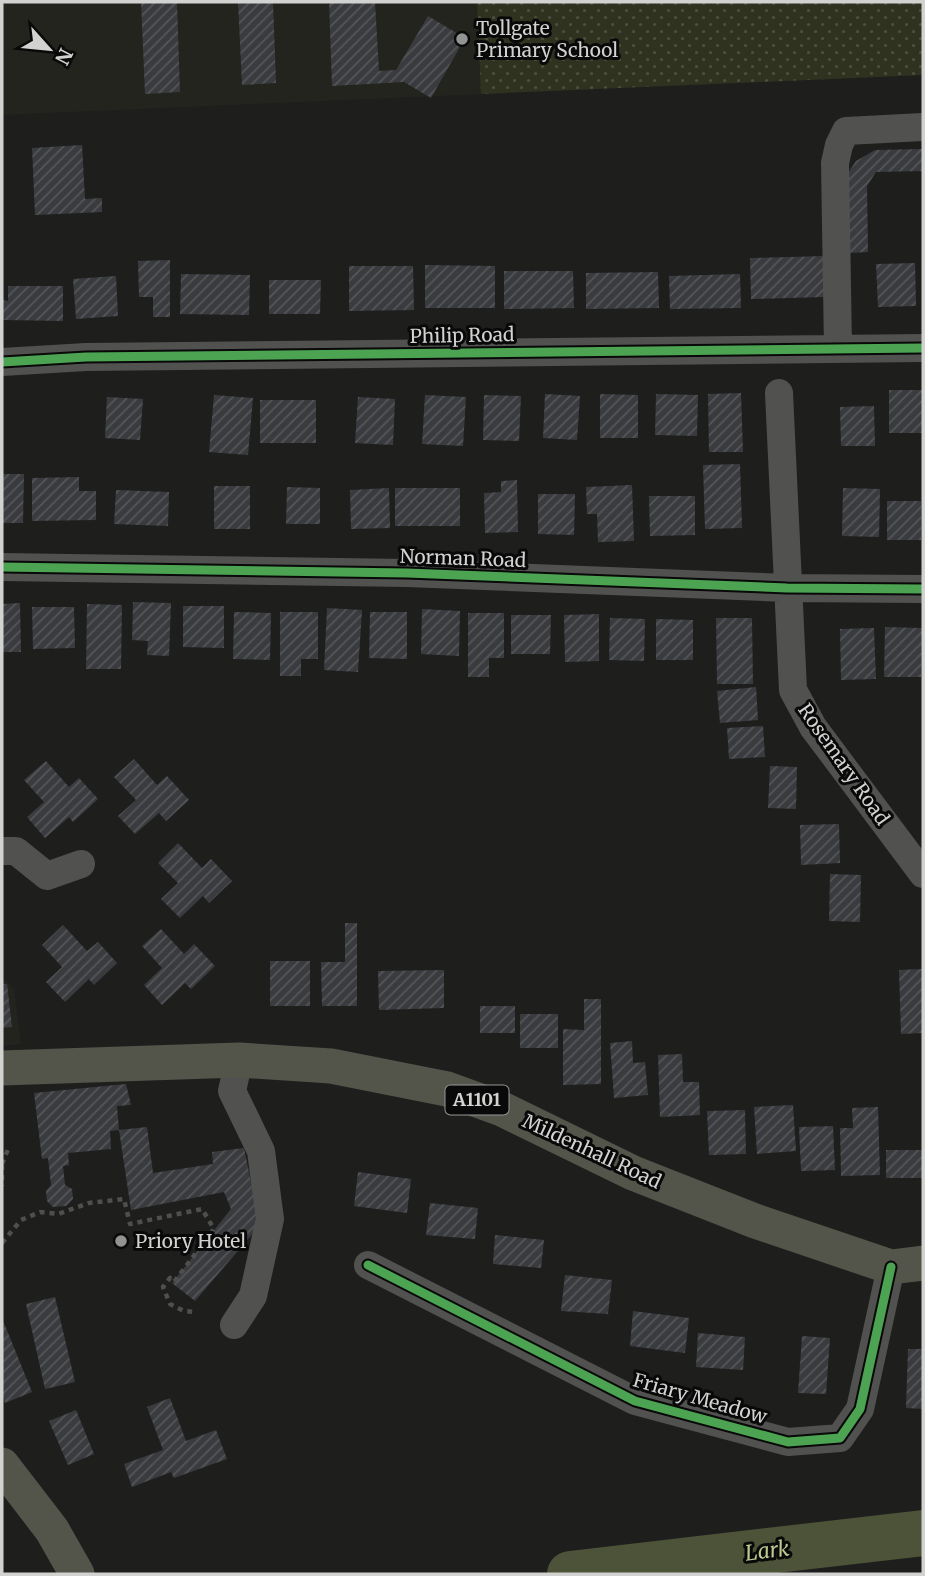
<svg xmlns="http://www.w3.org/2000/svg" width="925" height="1576" font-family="Merriweather,serif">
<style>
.built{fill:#22241d}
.grass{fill:url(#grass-dots)}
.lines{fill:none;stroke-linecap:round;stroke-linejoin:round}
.river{stroke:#4d5338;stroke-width:46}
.building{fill:url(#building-hatch)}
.path{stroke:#4f4f4e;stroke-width:4.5;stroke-dasharray:5 5;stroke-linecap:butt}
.minor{stroke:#515150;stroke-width:28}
.major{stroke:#53544a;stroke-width:35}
.cycleway-casing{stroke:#080908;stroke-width:13}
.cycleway{stroke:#4ca352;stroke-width:9}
.poi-dot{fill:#939492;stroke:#080908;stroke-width:2.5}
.labels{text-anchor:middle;stroke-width:6;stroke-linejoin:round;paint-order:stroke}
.shield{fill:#080908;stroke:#959695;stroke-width:2}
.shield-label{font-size:18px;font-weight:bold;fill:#d2d3d1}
.poi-label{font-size:19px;fill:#d2d3d1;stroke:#080908;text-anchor:start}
.street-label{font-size:19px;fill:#d2d3d1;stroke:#080908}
.water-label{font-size:21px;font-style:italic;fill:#bec992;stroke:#080908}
</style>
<defs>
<pattern id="grass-dots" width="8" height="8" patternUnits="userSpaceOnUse" patternTransform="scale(1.75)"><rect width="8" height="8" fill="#2e321f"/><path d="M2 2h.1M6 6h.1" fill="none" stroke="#4b4f3e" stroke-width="1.8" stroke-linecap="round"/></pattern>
<pattern id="building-hatch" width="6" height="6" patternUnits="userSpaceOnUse" patternTransform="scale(1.75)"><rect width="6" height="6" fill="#393b3f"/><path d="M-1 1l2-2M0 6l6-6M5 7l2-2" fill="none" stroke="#55565a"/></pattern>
</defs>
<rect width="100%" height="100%" fill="#1e1e1d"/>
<path class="built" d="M2 2H923V75L2 115Z
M2 977 14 989 21 1044 2 1046Z"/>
<path class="grass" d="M477 2H923V75L481 94Z"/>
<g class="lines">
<path class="river" d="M570 1574 923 1533"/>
</g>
<path class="building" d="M141 2H177L180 92 145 94Z
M238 2H273L276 83 242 85Z
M329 2H375L379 71 396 70 428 16 465 38 431 98 404 82 332 86Z
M82 145 85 199 102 198V212L35 215 32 148Z
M923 149V171L876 172 867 186 868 252 849 253 848 173 856 161 875 150Z
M825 256 826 297 751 299 750 258Z
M170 260V317H153V297H139L138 261Z
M915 263 916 306 878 307 876 264Z
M425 265 495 266V308H425Z
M349 266H413L414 310 349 311Z
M504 271H573L574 308 504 309Z
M658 272 659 308 586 309V273Z
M181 274 250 275 249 315 180 314Z
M740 274 741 308 670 309 669 276Z
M116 276 118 316 76 319 73 279Z
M269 280H321L320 314H269Z
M8 286H63V321L2 320V300L8 301Z
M889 390H923V433H889Z
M741 393 743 452H709L708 394Z
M545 394 580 396 577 440 543 438Z
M600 394 638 395V438H600Z
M656 394 698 395 697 436 655 435Z
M214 395 253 398 248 455 209 452Z
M425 395 466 397 463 446 422 444Z
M484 395 521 396 519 441 483 440Z
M107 397 143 399 140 440 105 438Z
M358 397 395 399 393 445 355 443Z
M260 400H316V443H260Z
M874 406 875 446H841L840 407Z
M740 464 742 528 705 529 703 465Z
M2 474H24L23 523H2Z
M79 477V491H96V520L32 521V478Z
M517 480 518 532 485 533 484 493 501 492V481Z
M632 485 634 541 598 542 597 514H587L586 487Z
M214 486H250V529H214Z
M287 487 320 488V524H286Z
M389 488 390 528 351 529 350 490Z
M395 488H460V526H395Z
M843 488 880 489 879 537 842 536Z
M116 490 169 492 168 526 114 524Z
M538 494H575L574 535 538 534Z
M649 496H695V535L650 536Z
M887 501H921V540H887Z
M133 602 171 603 169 656 147 655 148 641 132 640Z
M20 603 21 652H3L2 604Z
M87 604 122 605 121 669H86Z
M183 606H224V648L183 647Z
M32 607H74L75 648 33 649Z
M327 608 362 610 358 672 324 670Z
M422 609 460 611 459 656 421 654Z
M234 612 271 613 270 660 233 659Z
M280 612H318V659H301V676H280Z
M370 612H407V659L369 658Z
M468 613H504V658H489V677H468Z
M599 614V661L565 662 564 615Z
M511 615H551L550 654H511Z
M610 618 645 619 644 661 609 660Z
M716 618H752L753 684H717Z
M656 619 693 620V660H656Z
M885 627 922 628 921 677H884Z
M874 628 876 679 841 680 840 629Z
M756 687 758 720 720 723 717 691Z
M763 726 765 757 729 759 727 728Z
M134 759 157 785 167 776 189 800 166 821 159 813 135 834 118 816 136 800 114 777Z
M46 761 69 787 79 778 98 799 73 822 69 817 45 838 27 817 44 802 24 780Z
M770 766 797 767 796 809 768 808Z
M839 824 840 863 801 865 800 825Z
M178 843 202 868 211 859 232 881 209 903 203 896 180 918 161 899 178 883 158 863Z
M830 874 861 875 860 922 829 921Z
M345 923H357V1006H322L321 962H345Z
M63 925 87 951 98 942 117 963 94 985 89 979 65 1002 46 982 62 967 42 945Z
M161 929 184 954 194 944 215 966 191 989 185 983 162 1005 144 985 162 968 142 946Z
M270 961H310V1006H270Z
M923 969V1033L901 1034 899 970Z
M444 970V1008L379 1010 378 971Z
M2 984H7L12 1027 2 1028Z
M584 999H601V1084L563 1085V1029L584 1030Z
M480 1006H515V1033H480Z
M520 1014H558V1048H520Z
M632 1041 633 1063 645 1062 648 1095 614 1098 610 1043Z
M682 1054 683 1082H699L700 1115 660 1117 658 1055Z
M126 1084 131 1105 117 1106 119 1130 147 1127 153 1173 213 1164 212 1152 244 1148 260 1225 195 1301 172 1283 231 1209 224 1192 131 1210 119 1130 110 1131 111 1149 68 1153 69 1165 63 1166 65 1185 72 1189 73 1199 66 1206 53 1207 47 1201 46 1191 51 1185 48 1158 42 1159 34 1093Z
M793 1105 796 1151 757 1154 754 1107Z
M878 1107 880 1175 841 1176 840 1128H853L852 1108Z
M745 1110 746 1154 709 1155 707 1111Z
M833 1126 835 1170 801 1171 799 1127Z
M886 1150H923V1178H886Z
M358 1172 411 1179 407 1213 354 1206Z
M430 1203 478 1208 475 1239 426 1235Z
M495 1235 544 1240 541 1268 493 1264Z
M565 1275 612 1280 608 1314 561 1311Z
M55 1297 75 1382 45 1389 26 1304Z
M633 1311 689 1318 685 1353 630 1346Z
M2 1318 32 1392 5 1403 2 1394Z
M698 1333 745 1337 743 1370 696 1367Z
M802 1336 830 1338 826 1394 798 1393Z
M908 1349H923V1409L906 1408Z
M170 1398 186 1441 216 1430 227 1459 174 1478 171 1472 132 1487 124 1464 163 1450 147 1407Z
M76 1410 94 1454 68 1465 49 1421Z"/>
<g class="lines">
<path class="path" d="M2 1164 9 1147
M2 1165V1186
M2 1243 21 1220 40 1212 58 1214 89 1203 124 1199 130 1224 202 1209 214 1229 174 1282 170 1278 163 1287 170 1304 184 1311 197 1312"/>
<path class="minor" d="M838 348 835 163 839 145 846 131 923 127
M2 362 86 357 923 348
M779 393 793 690 813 727 923 874
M2 567 407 573 787 588 923 589
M2 851H16L47 876 81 864
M368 1265 635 1401 788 1442 840 1438 860 1409 891 1267
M234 1325 253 1296 270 1219 261 1151 232 1091 239 1060"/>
<path class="major" d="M2 1068 239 1060 331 1066 447 1089 502 1109 633 1173 755 1221 891 1267 923 1263
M2 1465 52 1530 77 1574"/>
<defs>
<path id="cycleway" d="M2 362 86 357 923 348
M2 567 407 573 787 588 923 589
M368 1265 635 1401 788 1442 840 1438 860 1409 891 1267"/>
</defs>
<use href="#cycleway" class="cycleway-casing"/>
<use href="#cycleway" class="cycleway"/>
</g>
<g class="poi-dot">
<circle cx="462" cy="39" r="7"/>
<circle cx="121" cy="1241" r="7"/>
</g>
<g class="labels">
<rect class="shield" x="445.5" y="1085.5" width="63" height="29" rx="5"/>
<g class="shield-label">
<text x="477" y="1106">A1101</text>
</g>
<g class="poi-label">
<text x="476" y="35">Tollgate<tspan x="476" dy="22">Primary School</tspan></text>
<text x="135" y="1248">Priory Hotel</text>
</g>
<g class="street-label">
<text transform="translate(462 335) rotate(-1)" y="7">Philip Road</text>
<text transform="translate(463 558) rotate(2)" y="7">Norman Road</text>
<text transform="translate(844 764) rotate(55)" y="7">Rosemary Road</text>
<text transform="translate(592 1151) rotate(25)" y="7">Mildenhall Road</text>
<text transform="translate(700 1398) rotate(16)" y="7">Friary Meadow</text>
</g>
<g class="water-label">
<text transform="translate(767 1551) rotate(-7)" y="7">Lark</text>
</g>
</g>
<rect width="925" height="1576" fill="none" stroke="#d2d3d1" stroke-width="7"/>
<g transform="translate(49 49) rotate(117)" stroke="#080908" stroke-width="5" paint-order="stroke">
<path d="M0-5L12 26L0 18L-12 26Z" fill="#d2d3d1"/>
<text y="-10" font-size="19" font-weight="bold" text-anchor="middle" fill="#d2d3d1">N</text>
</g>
</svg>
